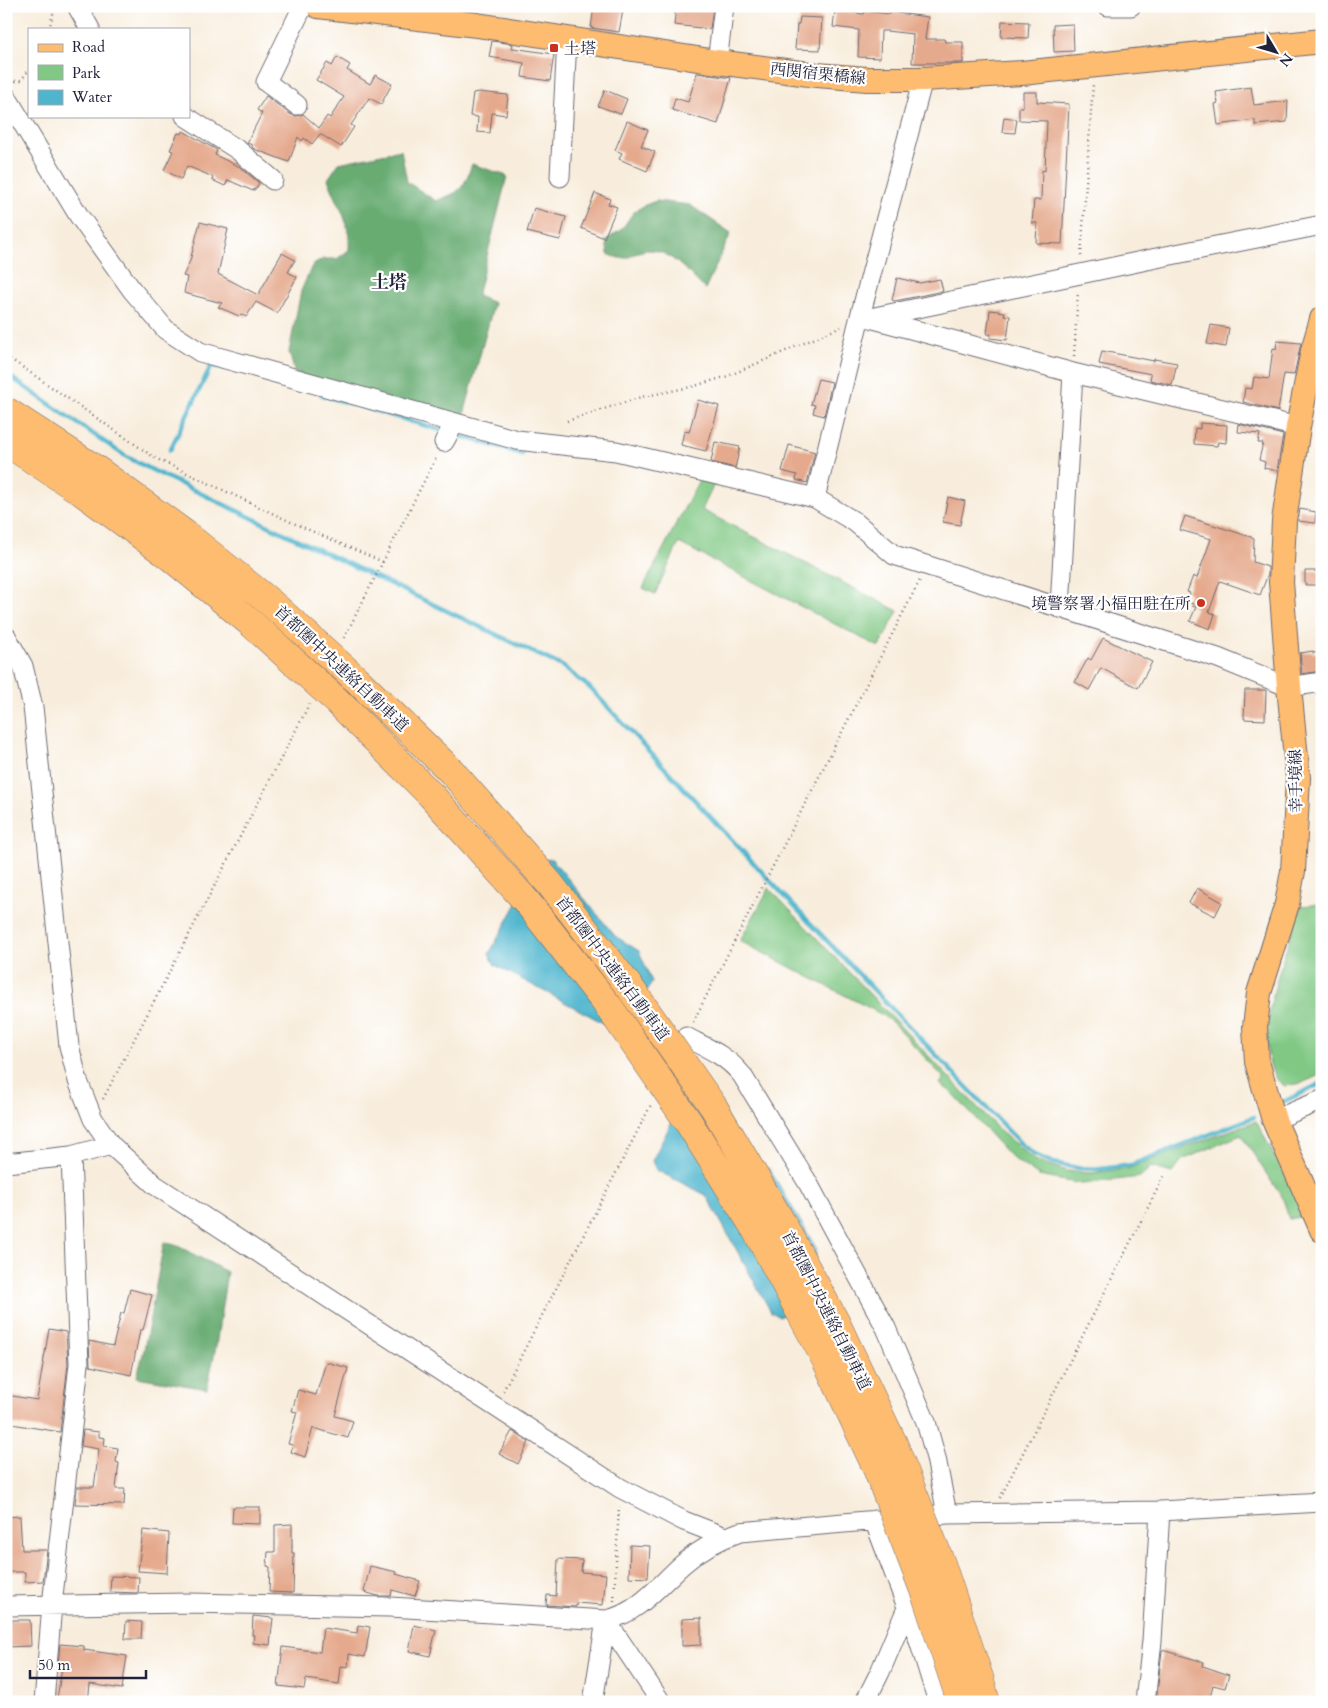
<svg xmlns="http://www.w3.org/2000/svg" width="1328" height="1708" font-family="Cardo,'Noto Serif JP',serif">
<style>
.green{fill:#80c884;stroke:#517560}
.forest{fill:#68ac72;stroke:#456756}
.water{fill:#4eb5cd;stroke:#386c84}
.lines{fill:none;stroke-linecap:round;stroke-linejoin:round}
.stream{stroke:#4eb5cd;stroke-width:4.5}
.building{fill:#e5aa8e}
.minor-casing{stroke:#6d6973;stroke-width:21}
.major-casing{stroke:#6d6973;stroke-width:26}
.path{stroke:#6d6973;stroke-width:2.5;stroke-dasharray:1 4;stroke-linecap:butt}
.minor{stroke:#fff;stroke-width:19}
.major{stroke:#fdbc6f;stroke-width:24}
.highway-bridge-casing{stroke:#6d6973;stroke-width:29;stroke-linecap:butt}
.highway-bridge{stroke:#fdbc6f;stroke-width:28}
.poi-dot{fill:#c8321e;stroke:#fff;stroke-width:2}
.labels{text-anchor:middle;stroke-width:4.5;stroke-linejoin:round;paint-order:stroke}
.poi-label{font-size:16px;fill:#22223b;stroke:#fff;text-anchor:start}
.street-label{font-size:16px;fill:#22223b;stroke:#fff}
.neighbourhood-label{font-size:18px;font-weight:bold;fill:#22223b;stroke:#fff}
</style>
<rect width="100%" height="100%" fill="#fff"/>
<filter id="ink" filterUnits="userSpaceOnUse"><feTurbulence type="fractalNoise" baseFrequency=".02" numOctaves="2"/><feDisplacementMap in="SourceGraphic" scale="10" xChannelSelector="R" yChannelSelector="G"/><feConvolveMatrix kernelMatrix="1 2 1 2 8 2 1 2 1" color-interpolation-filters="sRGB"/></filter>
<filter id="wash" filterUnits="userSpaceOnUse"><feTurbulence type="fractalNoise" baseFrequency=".0096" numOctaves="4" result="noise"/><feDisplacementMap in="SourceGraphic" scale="20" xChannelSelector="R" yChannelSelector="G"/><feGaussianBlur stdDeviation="1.12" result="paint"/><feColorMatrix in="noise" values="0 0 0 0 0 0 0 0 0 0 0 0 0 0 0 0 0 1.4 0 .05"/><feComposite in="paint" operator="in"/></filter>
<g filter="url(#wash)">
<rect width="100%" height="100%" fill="#f8eddc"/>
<path class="green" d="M700 478 716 480 702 510 898 611 879 647 679 543 655 594 643 588Z
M769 888 1002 1133 1035 1160 1067 1171 1091 1173 1129 1168 1256 1121 1305 1213 1300 1217 1289 1219 1283 1199 1241 1135 1182 1160 1172 1173 1151 1167 1140 1177 1082 1184 1039 1176 1012 1158 950 1091 940 1084 944 1078 892 1022 879 1013 740 941Z
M1321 904 1322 1074 1302 1083 1285 1086C1281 1083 1276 1080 1274 1075 1252 1032 1287 949 1301 906Z"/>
<path class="forest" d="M401 150 407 182 436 201C462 191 463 190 472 164L507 176 477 296 494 303 462 422 295 373 289 352 301 291 312 266 323 259H337L349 250C351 221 337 204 328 179L339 163Z
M656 201 690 205 731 233 705 289C690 275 670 249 648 250 630 251 631 265 608 254L606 240 622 229 633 213 643 206Z
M164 1242 178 1246 227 1272 216 1346 207 1389 137 1377 144 1350Z"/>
<path class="water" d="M552 859 615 936 639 951 652 982 624 1034 495 965 489 954 541 860Z
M695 1091 758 1169 769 1168 817 1249 815 1259 792 1311 779 1316 771 1312 706 1195 656 1170 652 1161 686 1094Z"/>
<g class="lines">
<path class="stream" d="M6 374 125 456 158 473 562 666 589 687 790 902 1021 1144 1035 1155 1054 1163 1077 1168 1100 1169 1131 1165 1254 1117
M322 395 444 431
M454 434 522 454
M170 450 211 366 225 368
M1283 1102 1322 1083"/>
</g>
<g id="blocks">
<path class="building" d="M594 6H619L618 9 623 10 619 32 591 28Z
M676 6 698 8V6H713L710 29 674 25Z
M835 10 864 14 865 11 889 14 890 12 928 17 925 39H944L945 42H963V63H912L913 34 886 31H881L880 58 858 57 859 30 833 27Z
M800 17 822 18 820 50 795 49 797 24H799Z
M1002 21 1029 22 1028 38 1001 37Z
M1073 24 1074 51 1054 52 1053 25Z
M492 41 513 44 512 48 554 54 550 81 522 77 524 63 489 57Z
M337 57 350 65 347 70 370 84 375 75 392 84 381 104 369 98 351 125 354 127 341 147 320 134 312 144 304 138 302 141 298 137 289 162 254 149 252 147V145L247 143 262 113 257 110 266 96 290 114 296 116 303 114 319 128 327 116 330 118 344 97 316 80 327 63 332 66Z
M697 73 731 78 718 124 672 110 675 98 688 102Z
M1251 87 1254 105 1288 101 1287 122 1255 125V120L1218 125 1215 104 1218 103 1216 92Z
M605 90 627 99 621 114 598 106Z
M478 92 508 95 506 115 492 113 490 133 477 132 478 117 470 116 473 93Z
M1023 92H1037V102L1069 104 1062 244 1036 243 1037 223H1032L1034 200H1041L1042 170 1045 171 1047 121 1019 120V107H1023Z
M1004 117 1017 119 1015 133 1002 132Z
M627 121 648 130 641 146 655 152 647 171 619 159 622 153 615 150Z
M183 131 217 150 215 155 240 167 259 183 256 189H254L253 191 228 180 225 186 212 180 213 177 187 166 181 179 164 170 173 151 170 150 178 133 182 134Z
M595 193 610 199 608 204 617 207 604 238 581 228Z
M534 208 566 217 560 240 527 232Z
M200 222 228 229 218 274 258 295 282 253 295 260 288 272 297 277 277 313 256 302 246 317 241 314 239 316 218 307 222 303 184 293 187 277 183 276 190 261Z
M897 278 920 283 940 279 943 291 895 301 892 300Z
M990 310 1005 312 1004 315 1010 316 1007 340 990 338 991 334H987Z
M1211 325 1229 328 1226 347 1207 344Z
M1277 341 1301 343 1294 375 1284 374 1278 411 1243 402 1245 388 1252 389 1254 377 1269 379 1273 348 1276 349Z
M1102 351 1154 361V359L1177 363 1172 385 1150 380 1151 374 1099 364Z
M818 379 832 382 824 416 813 413 815 405 811 404Z
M698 400 719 406 706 451 681 445 684 431 689 432Z
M1200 423 1227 425 1226 443 1218 442 1217 446 1194 444 1195 428 1200 429Z
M1239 424 1283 435 1277 471 1264 468 1265 462 1259 460 1263 443H1258L1260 434 1238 432Z
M715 442 740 447 735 468 711 462Z
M789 445 815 452 807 483 796 480 797 475 782 471Z
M948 497 965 501 960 525 943 522Z
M1300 509 1316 512 1315 523 1298 521Z
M1185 516 1254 538 1253 562 1268 567V574L1260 595 1220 581 1209 612 1215 614 1210 629 1190 621 1196 607 1192 606 1193 604 1187 601 1190 593 1187 592 1193 576 1197 578 1211 539 1180 530Z
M1305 571H1322V585H1305Z
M1103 638 1152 662 1138 688 1101 668 1089 690 1075 682 1088 658 1091 660Z
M1313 651V653L1322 652V671L1302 674 1300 653Z
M1245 690H1266L1265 720 1244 719Z
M1197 888 1222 902 1215 916 1189 903Z
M130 1289 152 1295 143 1330H140L131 1375 90 1366 89 1341 113 1346 121 1313H124Z
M49 1329 66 1332 68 1364 60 1432 6 1423V1395L37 1400Z
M326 1362 348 1368 335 1416 353 1421 348 1438 313 1428 305 1457 291 1452 293 1445 288 1444 297 1412 292 1411 298 1390 316 1395Z
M83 1430 99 1432V1437L105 1438 104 1446 118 1448 116 1462 119 1463 116 1489H125L124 1505 75 1504 77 1487H94L99 1449 81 1446Z
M512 1431 529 1442 518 1464 499 1454Z
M233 1507H260V1524L232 1523Z
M20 1516 22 1550H47L43 1581 25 1582V1572H6V1517Z
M292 1524V1553H294L293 1593 269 1592 270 1567 267 1566 268 1552H275V1525Z
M143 1530 169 1533 167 1573 138 1571Z
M630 1545 650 1546 648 1578 629 1577Z
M558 1559 582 1560 581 1572 606 1574 603 1605 576 1603V1607L546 1605 547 1595 556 1596Z
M370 1566 397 1572 396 1574 420 1581 415 1596 392 1590 391 1596H378L364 1592Z
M111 1576 139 1577 138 1593 110 1592Z
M253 1616 273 1618 270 1645 253 1643 254 1635H252Z
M701 1618V1645L682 1646V1619Z
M6 1620H30L31 1646 7 1647Z
M126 1621 142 1622 141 1639H125Z
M358 1625 370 1627 365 1657 349 1654 348 1667 341 1666 339 1684 306 1679 304 1689 278 1686 283 1647 320 1652 323 1628 357 1633Z
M414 1625 436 1630 430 1656 409 1651Z
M60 1644 84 1646V1650L127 1656 122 1689 90 1684 88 1702 57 1699 62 1667 58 1666Z
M1162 1650 1204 1662 1203 1666 1229 1675 1225 1688 1213 1685 1209 1702H1156Z"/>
</g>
</g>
<g filter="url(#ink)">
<use href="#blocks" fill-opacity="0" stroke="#6d6973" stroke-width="1"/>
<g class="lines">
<defs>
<path id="minor" d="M77 6 90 29
M1108 6H1131
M717 62 724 6
M6 96 79 216 132 290 166 330 200 352 517 440 616 451 815 498 855 522 894 555 1218 658 1289 687 1322 682
M297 105 266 82 303 6
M185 116 238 150 273 180
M560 177 567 39
M870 318 1166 256 1322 225
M874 319 1073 373 1298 427
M444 442 454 424
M815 498 859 320 923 79
M1060 608 1073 373
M6 636 23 666 33 707 69 1046 78 1081 93 1119 111 1145
M686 1037C707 1048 726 1055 742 1075L808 1183 886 1328 926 1422 936 1458 947 1514
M1274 1120 1322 1100
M6 1163 71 1156 111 1145 155 1185 620 1488 684 1521 725 1537
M874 1520 915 1628 938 1702
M6 1606 189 1603 390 1607 606 1620C638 1614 660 1584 683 1564 700 1549 719 1539 740 1532L947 1514 1160 1511 1322 1502
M606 1620 661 1702
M44 1702 52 1605 79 1364 71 1156
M593 1702 606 1620
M865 1702 880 1672 907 1608
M1145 1702 1152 1641 1160 1511"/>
<path id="major" d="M318 6 477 25 717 62 817 75 867 79H923L1022 73 1322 41
M1322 319 1313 350 1298 427 1284 521 1281 582 1289 687 1298 778 1293 871 1287 904 1259 993 1255 1027 1257 1062 1274 1120 1322 1230"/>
</defs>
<use href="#minor" class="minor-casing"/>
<use href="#major" class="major-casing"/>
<path class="path" d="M49 29 55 6
M6 77 16 81 21 80 29 70
M1081 256 1093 84
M6 356 155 458 293 523 383 562
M1074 356 1078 291
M567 421 641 397 691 387 728 376 841 327
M344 638 437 456
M693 1022 920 580
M103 1099 310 703
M503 1391 651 1105
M1000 1498 1165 1174
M614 1601 619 1506"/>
<use href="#minor" class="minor"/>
<use href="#major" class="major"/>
<defs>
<path id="highway-bridge" d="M6 411 97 470 185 534 271 603 356 679 452 772 550 884 631 989 713 1106 778 1216 836 1323 894 1445 941 1563 980 1680 986 1702
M6 442 82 492 168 555 252 624 337 701 431 795 527 902 609 1007 689 1123 756 1230 827 1362 877 1469 926 1596 961 1702"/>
</defs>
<use href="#highway-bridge" class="highway-bridge-casing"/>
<use href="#highway-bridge" class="highway-bridge"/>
</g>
</g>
<g class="poi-dot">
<rect x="549" y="43" width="10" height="10" rx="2.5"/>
<circle cx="1201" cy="603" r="5"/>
</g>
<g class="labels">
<g class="poi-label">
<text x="564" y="54">土塔</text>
<text x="1191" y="609" text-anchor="end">境警察署小福田駐在所</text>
</g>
<g class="street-label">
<text transform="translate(818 73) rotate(6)" y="6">西関宿栗橋線</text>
<text transform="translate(342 668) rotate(43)" y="6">首都圏中央連絡自動車道</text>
<text transform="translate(1295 781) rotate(-91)" y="6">幸手境線</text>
<text transform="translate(613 968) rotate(53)" y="6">首都圏中央連絡自動車道</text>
<text transform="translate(827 1310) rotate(63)" y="6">首都圏中央連絡自動車道</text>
</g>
<g class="neighbourhood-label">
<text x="389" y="288">土塔</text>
</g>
</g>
<rect width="1328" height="1708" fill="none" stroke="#fff" stroke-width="25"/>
<rect x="28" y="28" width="162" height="90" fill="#ffffff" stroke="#a7a7b1"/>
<rect x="38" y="44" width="25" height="8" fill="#fdbc6f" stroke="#a7a7b1"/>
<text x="72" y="52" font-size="15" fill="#22223b">Road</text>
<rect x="38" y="65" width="25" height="15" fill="#80c884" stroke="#a7a7b1"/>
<text x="72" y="78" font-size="15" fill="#22223b">Park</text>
<rect x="38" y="90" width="25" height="15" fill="#4eb5cd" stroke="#a7a7b1"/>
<text x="72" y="102" font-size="15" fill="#22223b">Water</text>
<g transform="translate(1276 52) rotate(128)" stroke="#ffffff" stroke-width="4" paint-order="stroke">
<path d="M0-4L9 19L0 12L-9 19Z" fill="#22223b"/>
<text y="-8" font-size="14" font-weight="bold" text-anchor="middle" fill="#22223b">N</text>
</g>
<path d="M30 1670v8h116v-8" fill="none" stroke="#22223b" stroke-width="2.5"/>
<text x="38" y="1670" font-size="15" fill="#22223b" stroke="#ffffff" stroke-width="4" paint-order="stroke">50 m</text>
</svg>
